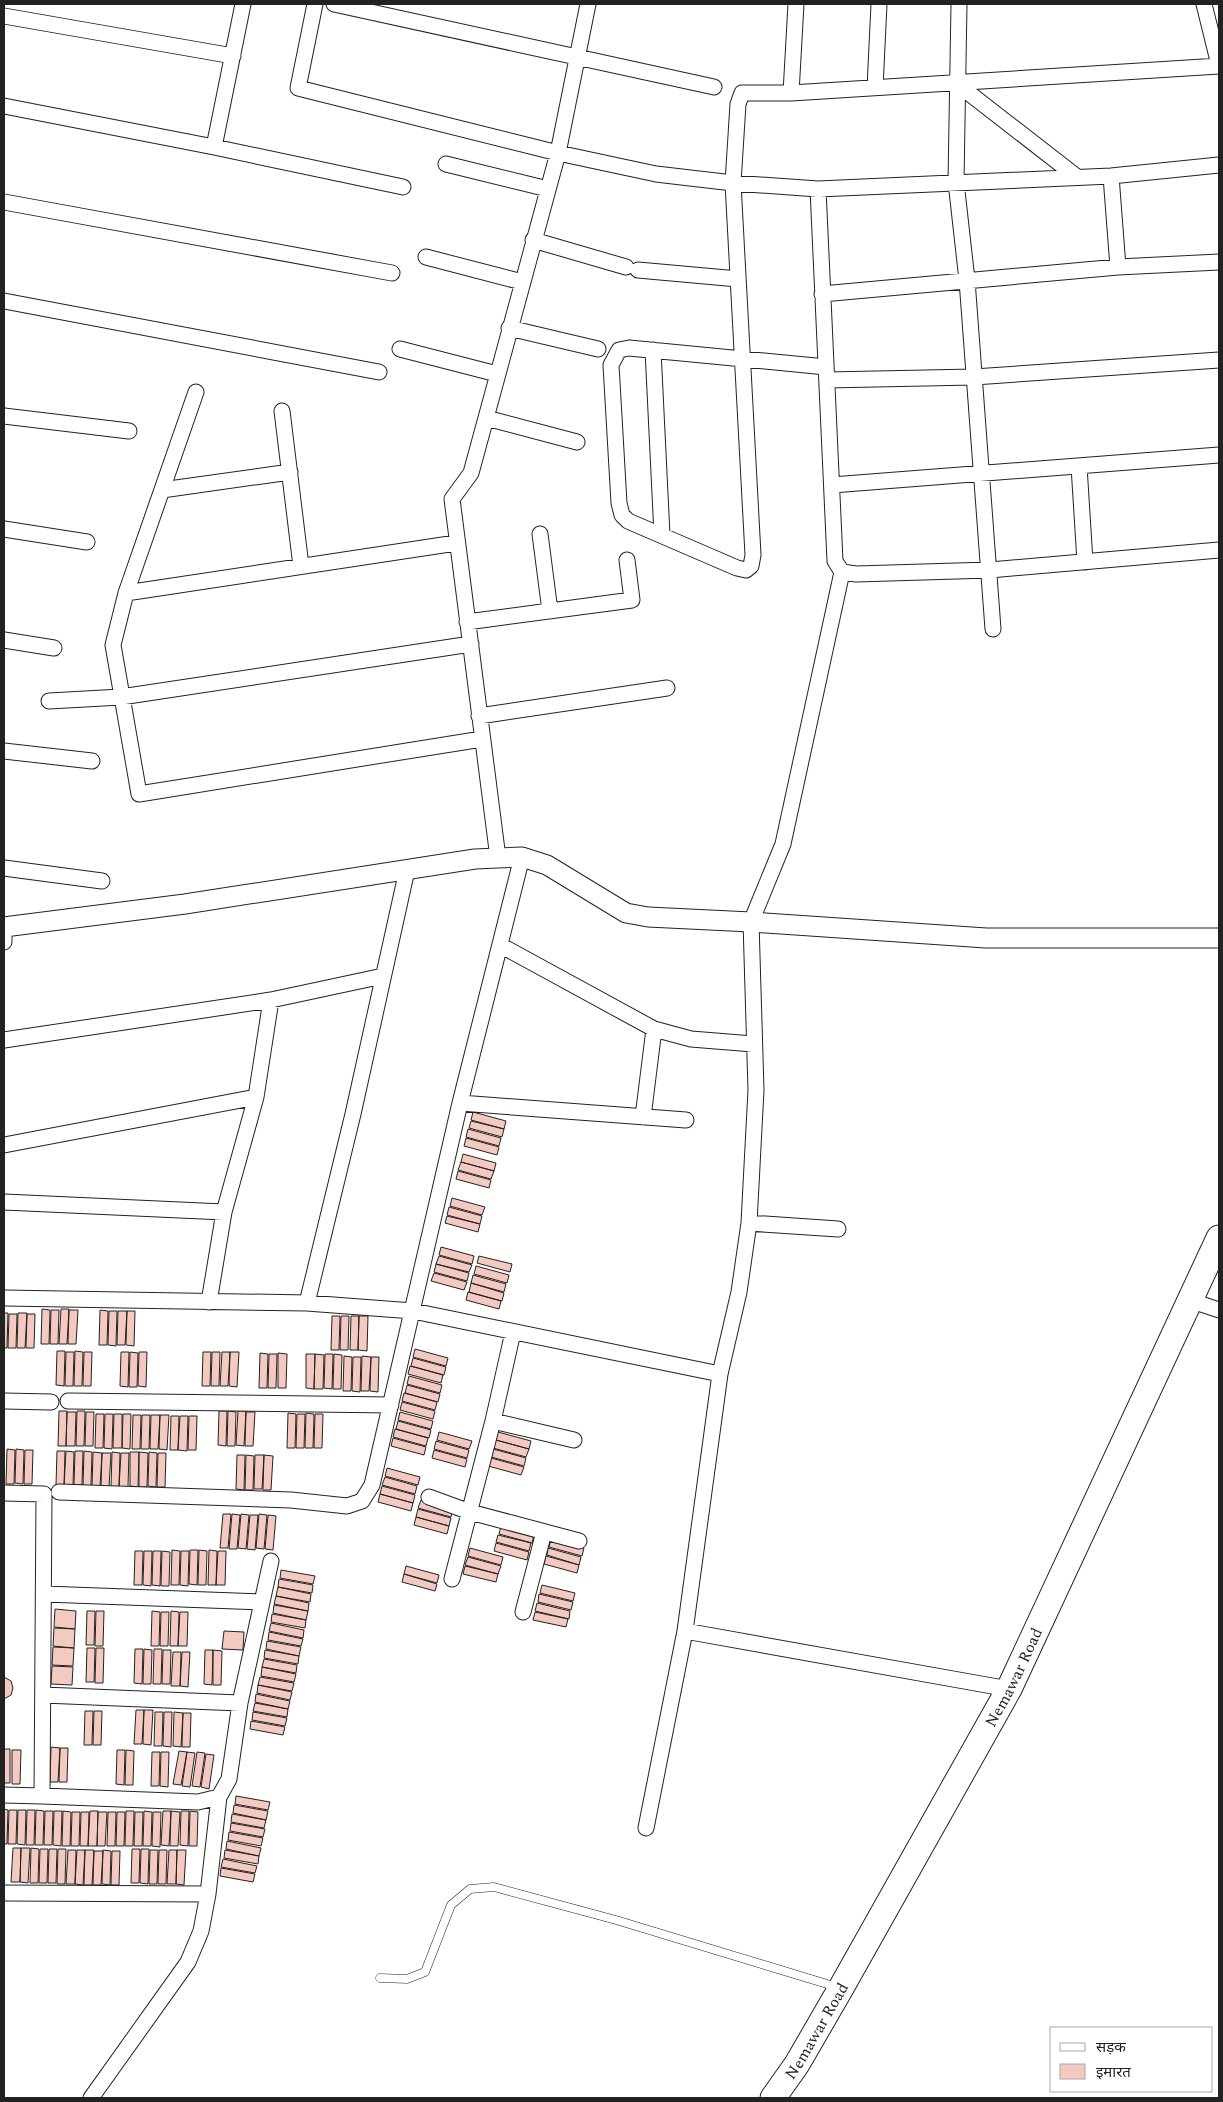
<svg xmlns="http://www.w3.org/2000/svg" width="1223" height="2102" font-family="Spectral,'Noto Sans Devanagari',serif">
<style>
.building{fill:#f3c9c0;stroke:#222}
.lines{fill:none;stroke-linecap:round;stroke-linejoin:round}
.service-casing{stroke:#222;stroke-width:9}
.minor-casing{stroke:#222;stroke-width:17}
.tertiary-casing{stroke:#222;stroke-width:21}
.trunk-casing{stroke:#222;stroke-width:27}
.service{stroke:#fff;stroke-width:8}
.minor{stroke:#fff;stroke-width:15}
.tertiary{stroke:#fff;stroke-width:19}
.trunk{stroke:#fff;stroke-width:25}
.labels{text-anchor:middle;stroke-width:4;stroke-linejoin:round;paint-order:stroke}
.street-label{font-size:16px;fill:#222;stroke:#fff}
</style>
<rect width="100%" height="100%" fill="#fff"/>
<path class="building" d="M473 1112 506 1121 504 1129 471 1120Z
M471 1121 504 1129 502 1137 469 1128Z
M468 1129 501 1138 499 1146 466 1137Z
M466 1138 499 1147 497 1155 464 1146Z
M463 1154 496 1163 494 1171 461 1162Z
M461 1162 494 1171 491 1179 458 1170Z
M458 1171 491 1180 489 1188 456 1179Z
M452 1198 485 1207 482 1215 450 1206Z
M449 1207 482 1216 480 1224 447 1215Z
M447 1216 480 1224 478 1232 445 1223Z
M441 1247 474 1256 472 1264 439 1255Z
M439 1256 472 1265 469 1272 436 1264Z
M479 1256 512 1264 510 1272 477 1263Z
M436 1264 469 1273 467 1281 434 1272Z
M476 1266 509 1275 507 1283 474 1274Z
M434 1273 467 1282 464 1290 431 1281Z
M473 1275 506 1284 504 1292 471 1283Z
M471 1283 504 1293 502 1301 469 1292Z
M468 1292 501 1301 499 1309 466 1300Z
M42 1309 50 1310 49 1344H41Z
M61 1309H69L67 1344H59Z
M51 1310H59L58 1344H50Z
M69 1310H78L76 1344H68Z
M100 1310 108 1311 107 1345H99Z
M109 1311H117L116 1346 108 1345Z
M118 1311H127L125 1345H117Z
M127 1311H135L134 1346 126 1345Z
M4 1313H8L7 1348H4Z
M18 1313H27L25 1348H17Z
M9 1314H17L16 1348H8Z
M27 1314H35L34 1348H26Z
M332 1316H340L339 1350H331Z
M341 1316H349L348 1350H340Z
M351 1316H359L358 1350H350Z
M359 1316H368L367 1351 358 1350Z
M415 1349 448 1358 446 1366 413 1357Z
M57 1351H65L64 1386 56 1385Z
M75 1351 83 1352 82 1386H74Z
M66 1352H74L73 1386H65Z
M84 1352H92L91 1386H83Z
M121 1352H129L128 1387 120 1386Z
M130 1352 138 1353 137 1387H129Z
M139 1352H147L146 1387 138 1386Z
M203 1352H211L210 1386H202Z
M212 1352H220L219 1386H211Z
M222 1352H230L228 1386H220Z
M230 1352H239L237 1387 229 1386Z
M260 1353 268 1354 267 1388H259Z
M278 1353 287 1354 286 1388H278Z
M269 1354H277L276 1388H268Z
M306 1354H315L314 1389 306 1388Z
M315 1354 324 1355 323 1389H314Z
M325 1354H333L332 1389 324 1388Z
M334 1354 342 1355 341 1389H333Z
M344 1356 352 1357 351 1391H343Z
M362 1356 371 1357 369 1391H361Z
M353 1357H361L360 1392 352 1391Z
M371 1357H379L378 1392 370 1391Z
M413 1358 446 1367 444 1375 411 1366Z
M410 1366 443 1375 441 1383 408 1374Z
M409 1376 442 1385 440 1393 407 1384Z
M407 1385 440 1394 438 1402 405 1393Z
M404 1393 437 1402 435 1410 402 1401Z
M402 1402 435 1411 433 1419 400 1410Z
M59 1411H67L66 1446H58Z
M77 1411H85L84 1446H76Z
M219 1411H227L226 1446 218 1445Z
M228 1411 236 1412 235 1446H227Z
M238 1411H246L244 1446 236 1445Z
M67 1412H76L75 1446H66Z
M86 1412H94L93 1446H85Z
M246 1412H255L253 1446H245Z
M400 1412 433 1421 431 1429 398 1420Z
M288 1413 296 1414 295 1448H287Z
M306 1413 314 1414 313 1448H305Z
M96 1414H104L103 1448H95Z
M105 1414H113L112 1449 104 1448Z
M114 1414H122V1448H113Z
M123 1414H131L130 1449 122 1448Z
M297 1414H305L304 1448H296Z
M315 1414H323L322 1448H314Z
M133 1415H141L140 1449H132Z
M142 1415H150L149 1449H141Z
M151 1415H160L158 1449H150Z
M160 1415H169L167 1450 159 1449Z
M171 1416H179L178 1450H170Z
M180 1416H188L187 1451 178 1450Z
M189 1416H197L196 1450H188Z
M398 1421 431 1430 429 1438 396 1429Z
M395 1429 428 1438 426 1446 393 1437Z
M439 1432 472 1441 469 1449 437 1440Z
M498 1432 531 1441 529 1449 496 1440Z
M393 1438 426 1447 424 1455 391 1446Z
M496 1440 529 1449 526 1457 493 1448Z
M436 1441 469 1450 467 1458 434 1449Z
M7 1449 15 1450 14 1484H6Z
M16 1449 24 1450 23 1484 15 1483Z
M493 1449 526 1458 524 1466 491 1457Z
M25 1450H33L32 1484H24Z
M434 1450 467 1459 465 1467 432 1458Z
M57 1451H65L64 1486 56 1485Z
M66 1451 74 1452 73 1486H64Z
M75 1451H83L82 1485H74Z
M84 1451 92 1452 91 1486H83Z
M93 1452 102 1453 100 1487H92Z
M112 1452 120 1453 119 1487H111Z
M130 1452H139L138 1487 130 1486Z
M139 1452 148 1453 147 1487H139Z
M149 1452 157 1453 156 1487 148 1486Z
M102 1453H111L109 1487H101Z
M121 1453H129L128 1487H119Z
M158 1453H166L165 1487H157Z
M237 1455H245L244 1490 236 1489Z
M246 1455 254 1456 253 1490H245Z
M255 1455H264L262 1489H254Z
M264 1455 273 1456 271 1490H263Z
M491 1458 524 1467 521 1475 488 1466Z
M387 1468 420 1477 418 1485 385 1476Z
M385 1477 417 1486 415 1494 382 1485Z
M382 1486 415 1495 413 1503 380 1494Z
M380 1494 413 1503 411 1511 378 1502Z
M421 1500 453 1509 451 1517 418 1508Z
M418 1509 451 1518 449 1526 416 1517Z
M223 1514H231L228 1548H220Z
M232 1514 240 1515 237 1549H229Z
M241 1514 249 1515 246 1549 238 1548Z
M259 1514 267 1515 264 1549 256 1548Z
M250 1515H258L255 1550 247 1549Z
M268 1515 276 1516 273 1550 265 1549Z
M416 1517 449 1526 447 1534 414 1525Z
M501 1526 534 1535 532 1543 499 1534Z
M498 1535 531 1543 529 1551 496 1542Z
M551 1539 584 1548 582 1556 549 1547Z
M496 1543 529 1552 527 1560 494 1551Z
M470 1548 503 1557 501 1565 468 1556Z
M548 1548 581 1557 579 1565 547 1555Z
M172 1550 180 1551 179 1585H171Z
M190 1550H198L197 1585 189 1584Z
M199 1550 207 1551 206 1585H198Z
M209 1550 217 1551 216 1585H208Z
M135 1551H143L142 1585H134Z
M144 1551H152L151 1586 143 1585Z
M153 1551H161L160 1586 152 1585Z
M162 1551 170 1552 169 1586H161Z
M181 1551H189L188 1586 180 1585Z
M218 1551H226L225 1585H216Z
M546 1556 579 1565 577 1573 544 1564Z
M468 1557 501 1566 498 1574 465 1565Z
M406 1566 439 1575 437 1583 404 1574Z
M465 1566 498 1574 496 1582 463 1574Z
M281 1570 315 1576 313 1584 280 1578Z
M404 1574 437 1584 435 1591 402 1582Z
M279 1579 313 1585 312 1593 278 1587Z
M542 1585 575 1593 573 1601 540 1593Z
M278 1587 311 1594 310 1602 276 1596Z
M539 1594 573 1602 571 1610 538 1602Z
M276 1596 309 1603 308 1611 274 1604Z
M537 1603 570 1611 569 1619 535 1611Z
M274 1605 308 1611 306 1620 273 1613Z
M55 1609 76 1611 75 1629 54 1627Z
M87 1611H95L94 1645H86Z
M96 1611H104L103 1646H95Z
M152 1611 160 1612 159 1646H151Z
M171 1611 179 1612 178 1646H170Z
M161 1612H169L168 1646H160Z
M180 1612H188L187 1646H178Z
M535 1612 568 1619 566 1627 533 1620Z
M272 1614 306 1620 305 1628 271 1622Z
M271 1623 304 1630 303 1638 269 1631Z
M54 1628 75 1629 74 1648 53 1646Z
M224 1631 244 1632 243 1650 222 1649Z
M269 1632 303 1639 301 1646 268 1640Z
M267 1641 301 1647 299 1656 266 1649Z
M53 1647 74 1648 73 1666 52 1665Z
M87 1648H95L94 1682H86Z
M96 1648H104L103 1683H95Z
M135 1649H143L142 1684 134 1683Z
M144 1649 152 1650 151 1684H143Z
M154 1649H162L161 1684H153Z
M163 1650H171L170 1684H162Z
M205 1650H213L212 1685 204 1684Z
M213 1650 222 1651 221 1685H213Z
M265 1650 299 1656 298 1664 264 1658Z
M173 1652H181L180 1686H171Z
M182 1652H190L188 1687 180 1686Z
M264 1659 297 1665 296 1673 262 1667Z
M52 1666 73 1667 72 1685 51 1684Z
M262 1667 296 1674 294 1682 261 1676Z
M4 1677 11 1681 13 1688 11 1695 4 1699Z
M260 1677 294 1683 292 1691 258 1685Z
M258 1685 292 1692 290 1700 257 1693Z
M256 1694 290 1701 288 1709 255 1702Z
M255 1703 288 1709 287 1717 253 1711Z
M136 1710H144L142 1744H134Z
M144 1710H153L151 1745 143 1744Z
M85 1711H93L92 1745H84Z
M94 1711H102L101 1745H93Z
M155 1712H163L162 1746H154Z
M164 1712H172L171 1747 163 1746Z
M174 1712 183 1713 181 1747 173 1746Z
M253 1712 287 1718 285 1726 252 1720Z
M183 1713H191L190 1747H182Z
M251 1721 285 1727 283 1735 250 1729Z
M51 1747 60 1748 58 1782H50Z
M60 1748H68L67 1782H59Z
M4 1749H10V1783H4Z
M12 1750H21L20 1784H12Z
M117 1750H125L124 1785 116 1784Z
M126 1750 134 1751 133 1785H125Z
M179 1751 187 1752 181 1785 173 1784Z
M152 1752H160L159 1786H151Z
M161 1752H169L168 1787 160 1786Z
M187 1752 195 1753 190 1787 182 1786Z
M197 1752 205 1753 200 1787 192 1786Z
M206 1754 214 1755 209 1789 201 1787Z
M236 1796 270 1802 268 1810 235 1804Z
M234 1805 268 1811 266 1820 233 1813Z
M4 1809 8 1810 7 1844H4Z
M9 1810H17L16 1844H8Z
M18 1810H26L25 1845 17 1844Z
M27 1810H35L34 1845H26Z
M36 1810 44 1811 43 1845H35Z
M45 1811H53L52 1845H44Z
M54 1811H62L61 1846 53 1845Z
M63 1811 71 1812 70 1846H62Z
M90 1811H98L97 1846H88Z
M126 1811H134L133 1846H125Z
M144 1811 152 1812 151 1846H143Z
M163 1811H171L169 1846 161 1845Z
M171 1811 180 1812 178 1846H170Z
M181 1811H189L188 1846 180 1845Z
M190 1811 198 1812 197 1846H189Z
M72 1812H80L79 1846H71Z
M81 1812H89L88 1846H80Z
M98 1812H107L105 1846H97Z
M108 1812H116L115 1846H107Z
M117 1812H125L124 1846H116Z
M135 1812H143L142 1846H134Z
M153 1812H161L160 1847 152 1846Z
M232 1814 266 1820 264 1828 231 1822Z
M231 1823 265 1829 263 1837 230 1831Z
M229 1832 263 1838 261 1846 228 1840Z
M227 1841 261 1848 259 1856 226 1849Z
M13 1848H21L20 1882H11Z
M21 1848H30L28 1883 20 1882Z
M31 1848 39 1849 38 1883H30Z
M40 1849H48L47 1883H39Z
M49 1849H57L56 1883H48Z
M58 1849H66L65 1884H57Z
M132 1849H140L139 1883H131Z
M141 1849H149L148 1884 140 1883Z
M68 1850H76L75 1884H66Z
M77 1850H85L83 1885 75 1884Z
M85 1850H94L92 1885H84Z
M103 1850 111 1851 110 1885 102 1884Z
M150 1850H158L157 1884H149Z
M159 1850H167L166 1884H158Z
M169 1850H177L176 1884H167Z
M177 1850H186L184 1885 176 1884Z
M225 1850 259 1856 258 1864 224 1858Z
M94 1851H103L101 1885H93Z
M112 1851H120L119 1885H111Z
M223 1859 257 1866 255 1873 221 1867Z
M221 1868 255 1874 253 1882 220 1876Z"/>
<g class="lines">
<defs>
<path id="service" d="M380 1978 407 1979 425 1972 451 1905 470 1889 494 1887 616 1920 837 1987"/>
<path id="minor" d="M315 4 298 88 558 153 656 174 733 183 818 189 1111 176 1219 165
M334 4 714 87
M959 4 956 182 967 280 993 629
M1204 4 1219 65
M4 16 233 56
M956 83 1077 177
M875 88 879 4
M791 93 796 4
M4 106 214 147 403 187
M214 147 243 4
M446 164 548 189
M1111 176 1118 267
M818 189 835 561 842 572 856 574 990 570 1219 550
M4 202 392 273
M533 240 626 267
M426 257 522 282
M638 270 738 279
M822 294 1118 267 1219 262
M4 301 379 372
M509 328 598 349
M400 349 497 374
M653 350 662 535
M826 367 629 348 619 350 611 365 619 503 622 515 628 521 737 568 746 570 751 566 753 555 733 183 738 104 742 93H791L1219 66
M827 380 974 377 1219 360
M196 392 126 593 113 645 139 794 482 739
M282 411 301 566
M4 416 129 431
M486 418 577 442
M1079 466 1085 562
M832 485 1219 455
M162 490 290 472
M4 529 87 542
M540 534 550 611
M842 572 783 844 751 922 756 1090 749 1223 739 1292 720 1374 685 1631 1009 1689
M126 593 456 543
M467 622 632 600 627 560
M4 640 54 648
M49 701 121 697 471 644
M479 716 667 688
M4 751 92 761
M498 858 452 499 471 473 558 153 588 4
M4 868 102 881
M4 942V927
M500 945 654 1029 691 1039 753 1044
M4 1040 271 1000 383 976
M460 1103 686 1120
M643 1117 654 1029
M4 1145 256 1097
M4 1202 224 1212
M749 1223 838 1229
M4 1298 307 1303 413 1311 720 1374
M1192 1301 1219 1310
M209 1302 224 1212 256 1097 271 1000
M307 1303 353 1114 407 870
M4 1401 51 1402
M68 1401 391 1405
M493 1421 574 1440
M59 1492 291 1500 347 1506 362 1501 372 1485 460 1103 522 857
M4 1493 44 1494 42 1796 198 1802 219 1797 229 1779 240 1703 271 1561
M429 1497 470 1512 579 1541
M452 1579 493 1421 513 1332
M44 1594 261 1602
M523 1612 544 1532
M43 1695 240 1703
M4 1795 42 1796
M646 1828 685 1631
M4 1893 208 1894
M91 2098 188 1962 201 1931 208 1894 219 1797"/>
<path id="tertiary" d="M4 927 185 904 475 859 522 857 547 865 626 913 648 917 751 922 986 938H1219"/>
<g id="trunk">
<path id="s1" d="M773 2098 797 2064 841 1988 1009 1689 1219 1238"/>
</g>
</defs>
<use href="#service" class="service-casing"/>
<use href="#minor" class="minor-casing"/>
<use href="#tertiary" class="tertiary-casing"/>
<use href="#trunk" class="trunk-casing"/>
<use href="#service" class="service"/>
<use href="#minor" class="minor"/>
<use href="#tertiary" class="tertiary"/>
<use href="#trunk" class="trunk"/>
</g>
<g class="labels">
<g class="street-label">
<text dy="6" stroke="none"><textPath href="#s1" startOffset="485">Nemawar Road</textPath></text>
<text dy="6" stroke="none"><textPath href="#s1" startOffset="80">Nemawar Road</textPath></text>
</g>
</g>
<rect width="1223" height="2102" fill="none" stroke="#222222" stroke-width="10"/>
<rect x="1050" y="2027" width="162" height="65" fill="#ffffff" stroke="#a7a7a7"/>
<rect x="1060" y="2043" width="25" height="8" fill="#ffffff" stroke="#a7a7a7"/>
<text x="1096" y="2052" font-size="15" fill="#222222">सड़क</text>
<rect x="1060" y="2064" width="25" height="15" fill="#f3c9c0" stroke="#a7a7a7"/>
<text x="1096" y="2077" font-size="15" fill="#222222">इमारत</text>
</svg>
